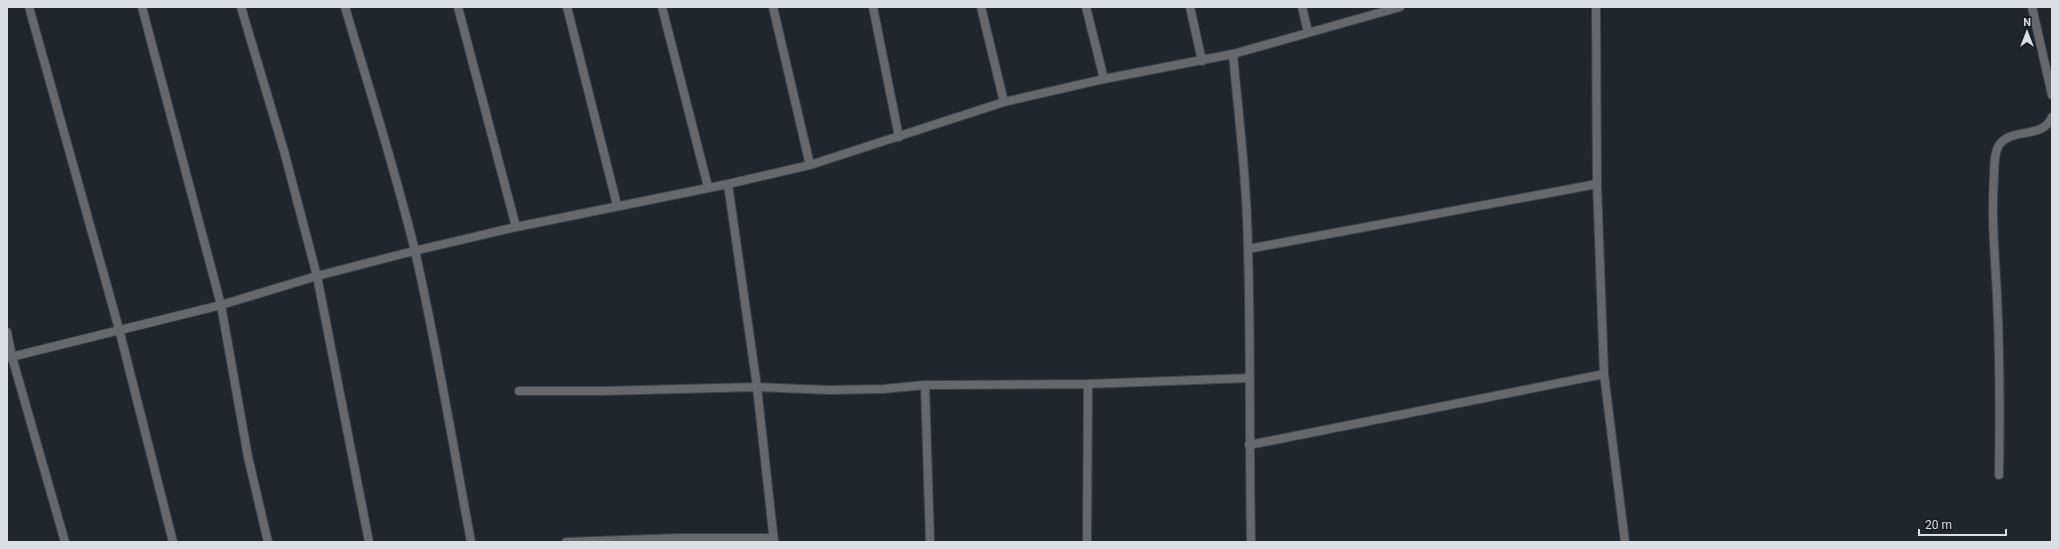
<svg xmlns="http://www.w3.org/2000/svg" width="2059" height="549" font-family="Roboto,sans-serif">
<style>
.lines{fill:none;stroke-linecap:round;stroke-linejoin:round}
.street-casing{stroke:#3f444a;stroke-width:10}
.street{stroke:#66686c;stroke-width:8}
</style>
<rect width="100%" height="100%" fill="#21262d"/>
<g class="lines">
<defs>
<path id="street" d="M29 7 119 329 173 542
M142 7 221 305 248 457 268 542
M241 7 284 151 317 276 369 542
M345 7C369 88 395 169 415 251 437 347 453 445 471 542
M458 7 516 227
M567 7 617 205
M662 7 708 187
M773 7 810 165
M873 7 899 137
M981 7 1004 102
M1086 7 1104 79
M1190 7 1202 61
M1302 7 1308 32
M1596 7 1597 184 1604 374 1625 542
M2032 7 2052 95
M1233 54C1239 119 1247 184 1248 249 1251 347 1249 444 1251 542
M728 184 757 387 774 542
M1248 249 1597 184
M7 332 12 357 65 542
M7 358 221 305 317 276 414 251 516 227 728 184 810 165 1004 102 1104 79 1233 54 1400 7
M925 385 930 542
M519 391H602L757 387 829 390 883 389 925 385 1088 384 1250 378
M1249 445 1604 374
M1999 475C2000 415 2000 356 1997 296 1995 256 1991 217 1994 177 1994 170 1994 161 1996 153 2002 124 2042 142 2052 117
M566 542 679 538H773
M1087 542 1088 384"/>
</defs>
<use href="#street" class="street-casing"/>
<use href="#street" class="street"/>
</g>
<rect width="2059" height="549" fill="none" stroke="#dbdfe4" stroke-width="16"/>
<g transform="translate(2027 32)" stroke="#181c23" stroke-width="3" paint-order="stroke">
<path d="M0-3L7 15L0 10L-7 15Z" fill="#dbdfe4"/>
<text y="-6" font-size="11" font-weight="bold" text-anchor="middle" fill="#dbdfe4">N</text>
</g>
<path d="M1919 529v6h87v-6" fill="none" stroke="#dbdfe4" stroke-width="2"/>
<text x="1925" y="529" font-size="12" fill="#dbdfe4" stroke="#181c23" stroke-width="3" paint-order="stroke">20 m</text>
</svg>
